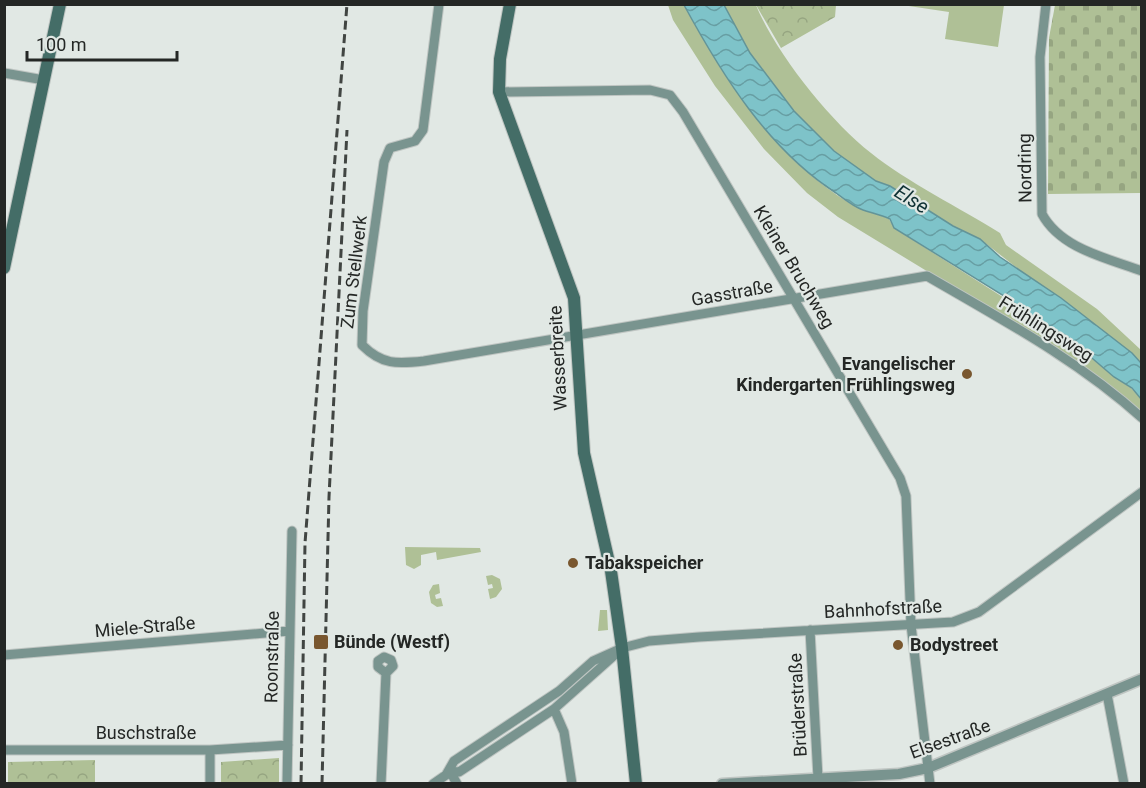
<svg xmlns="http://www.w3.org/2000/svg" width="1146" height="788" font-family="Roboto,sans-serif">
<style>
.grass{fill:#afc096}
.cemetery{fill:url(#cemetery-stones)}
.park{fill:url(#park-crowns)}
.water{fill:url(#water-waves);stroke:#639498;stroke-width:1.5}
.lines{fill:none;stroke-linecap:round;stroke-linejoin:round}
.minor-casing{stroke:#bfc5c2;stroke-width:11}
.tertiary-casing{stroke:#bfc5c2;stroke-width:13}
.secondary-casing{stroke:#bfc5c2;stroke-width:14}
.minor{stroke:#79948f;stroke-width:9}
.tertiary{stroke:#79948f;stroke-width:10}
.secondary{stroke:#446d67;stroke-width:12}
.rail{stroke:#414542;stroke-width:3;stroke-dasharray:9 4.5;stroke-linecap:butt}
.poi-dot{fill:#79572f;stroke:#e1e8e4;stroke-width:2}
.labels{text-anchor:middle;stroke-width:4.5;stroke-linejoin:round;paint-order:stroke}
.street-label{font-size:18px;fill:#242725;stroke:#e1e8e4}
.poi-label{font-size:18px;font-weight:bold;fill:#242725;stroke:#e1e8e4;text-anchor:start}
.water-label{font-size:20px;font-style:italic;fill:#0e3134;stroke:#e1e8e4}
</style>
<defs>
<pattern id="cemetery-stones" width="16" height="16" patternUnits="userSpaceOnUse" patternTransform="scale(1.5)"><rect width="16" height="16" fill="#afc096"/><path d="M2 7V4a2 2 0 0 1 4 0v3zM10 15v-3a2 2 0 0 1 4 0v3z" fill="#96a581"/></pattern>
<pattern id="park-crowns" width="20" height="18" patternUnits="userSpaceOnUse" patternTransform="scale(1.5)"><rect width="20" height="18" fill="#afc096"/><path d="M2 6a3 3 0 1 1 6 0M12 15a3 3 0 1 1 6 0" fill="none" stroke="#96a581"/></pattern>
<pattern id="water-waves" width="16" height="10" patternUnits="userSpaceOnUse" patternTransform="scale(1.5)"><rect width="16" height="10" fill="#7ec3c9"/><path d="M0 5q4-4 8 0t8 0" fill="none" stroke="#679ea3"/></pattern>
</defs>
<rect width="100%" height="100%" fill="#e1e8e4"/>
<path class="grass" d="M668 5H684C725 81 775 158 851 204 863 211 877 213 889 219L894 228 1039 320 1041 325 1064 335 1114 377 1131 388 1141 399V414L930 273 838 217 807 193 764 149 715 86 673 20Z
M724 5H756C775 52 830 121 871 153 907 182 960 208 1000 233L1006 245 1097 309 1141 350V362L1061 298 1040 286 980 239 953 226 890 186 876 181 834 151 794 111 750 53Z
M902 5H1004L998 47 945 39 949 12Z
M405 547 480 548 481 552 437 560 436 552 421 555V565L414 569 406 565Z
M492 575 500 579 502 589 496 597 490 599 488 589 493 588 492 584 488 585 486 576Z
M439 584 440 593 435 595 436 599 441 598 443 606 437 607 431 603 429 592 433 585Z
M600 610H607L608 630 598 631Z"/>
<path class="cemetery" d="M1055 5H1141V193L1048 194 1049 38Z"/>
<path class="park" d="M756 5H836L835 17 781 48Z
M279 758V783H221V762Z
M95 760V783H8V762Z"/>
<path class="water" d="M684 5H724L750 53 794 111 834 151 876 181 890 186 953 226 980 239 1000 257 1061 298 1132 353 1141 363V399L1132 388 1114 377 1065 335 1041 324 1009 299 894 228 890 219C881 215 872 213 863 210 854 207 844 199 836 193 768 149 722 75 684 5Z"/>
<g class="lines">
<defs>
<path id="minor" d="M439 4 423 130 415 141 390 148 384 162 363 311 362 345C382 365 397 364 424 361L927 276C1001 319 1078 360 1142 418
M1046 4 1040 57 1042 214C1061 249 1107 258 1142 271
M4 73 44 80
M499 92 650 90 670 95 683 112 900 478 906 496 911 625 930 784
M810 630 818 778
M4 655 289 631
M1107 694 1124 784
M554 709 564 732 572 784
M4 750H210L288 745
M450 771 459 772 554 709 617 653
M450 771 457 784
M210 784V750
M287 784 292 531
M381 784 386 673 393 666 391 660 384 657 378 661V667L386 673
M433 784 446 775 454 761 559 691 593 661 622 648 649 641 699 637 953 622 979 612 1142 492"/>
<path id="tertiary" d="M722 784 899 774 928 768 1142 679"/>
<path id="secondary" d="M510 4 500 59 499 92 574 298 584 453 611 571 622 648 636 784
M4 268 60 4"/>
</defs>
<use href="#minor" class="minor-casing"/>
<use href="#tertiary" class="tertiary-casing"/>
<use href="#secondary" class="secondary-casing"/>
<use href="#minor" class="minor"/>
<use href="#tertiary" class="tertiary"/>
<use href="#secondary" class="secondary"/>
<path class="rail" d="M301 784 305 543 347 4
M322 784 329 497 347 130"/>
</g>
<g class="poi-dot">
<circle cx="967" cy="374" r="6"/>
<circle cx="573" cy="563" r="6"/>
<rect x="313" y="634" width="16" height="16" rx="3"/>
<circle cx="898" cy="645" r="6"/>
</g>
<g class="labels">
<g class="street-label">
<text transform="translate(1025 168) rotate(-91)" y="6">Nordring</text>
<text transform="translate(794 267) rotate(59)" y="6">Kleiner Bruchweg</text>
<text transform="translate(354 272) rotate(-83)" y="6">Zum Stellwerk</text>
<text transform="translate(732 293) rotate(-10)" y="6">Gasstraße</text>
<text transform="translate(1046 329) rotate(32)" y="6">Frühlingsweg</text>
<text transform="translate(558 358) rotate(-93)" y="6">Wasserbreite</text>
<text transform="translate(883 609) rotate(-3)" y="6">Bahnhofstraße</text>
<text transform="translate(145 627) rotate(-5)" y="6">Miele-Straße</text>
<text transform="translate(272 657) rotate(-89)" y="6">Roonstraße</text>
<text transform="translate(798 705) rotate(-93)" y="6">Brüderstraße</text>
<text x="146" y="739">Buschstraße</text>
<text transform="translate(950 739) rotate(-20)" y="6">Elsestraße</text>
</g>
<g class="poi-label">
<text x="955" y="370" text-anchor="end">Evangelischer<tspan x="955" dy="21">Kindergarten Frühlingsweg</tspan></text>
<text x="585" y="569">Tabakspeicher</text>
<text x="334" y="648">Bünde (Westf)</text>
<text x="910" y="651">Bodystreet</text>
</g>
<g class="water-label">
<text transform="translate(912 199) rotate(32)" y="7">Else</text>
</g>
</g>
<rect width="1146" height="788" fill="none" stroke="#242725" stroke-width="12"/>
<path d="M27 51v9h150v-9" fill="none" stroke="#242725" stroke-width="3"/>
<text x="36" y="51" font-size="18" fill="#242725" stroke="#e1e8e4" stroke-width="4.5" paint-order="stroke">100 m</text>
</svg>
